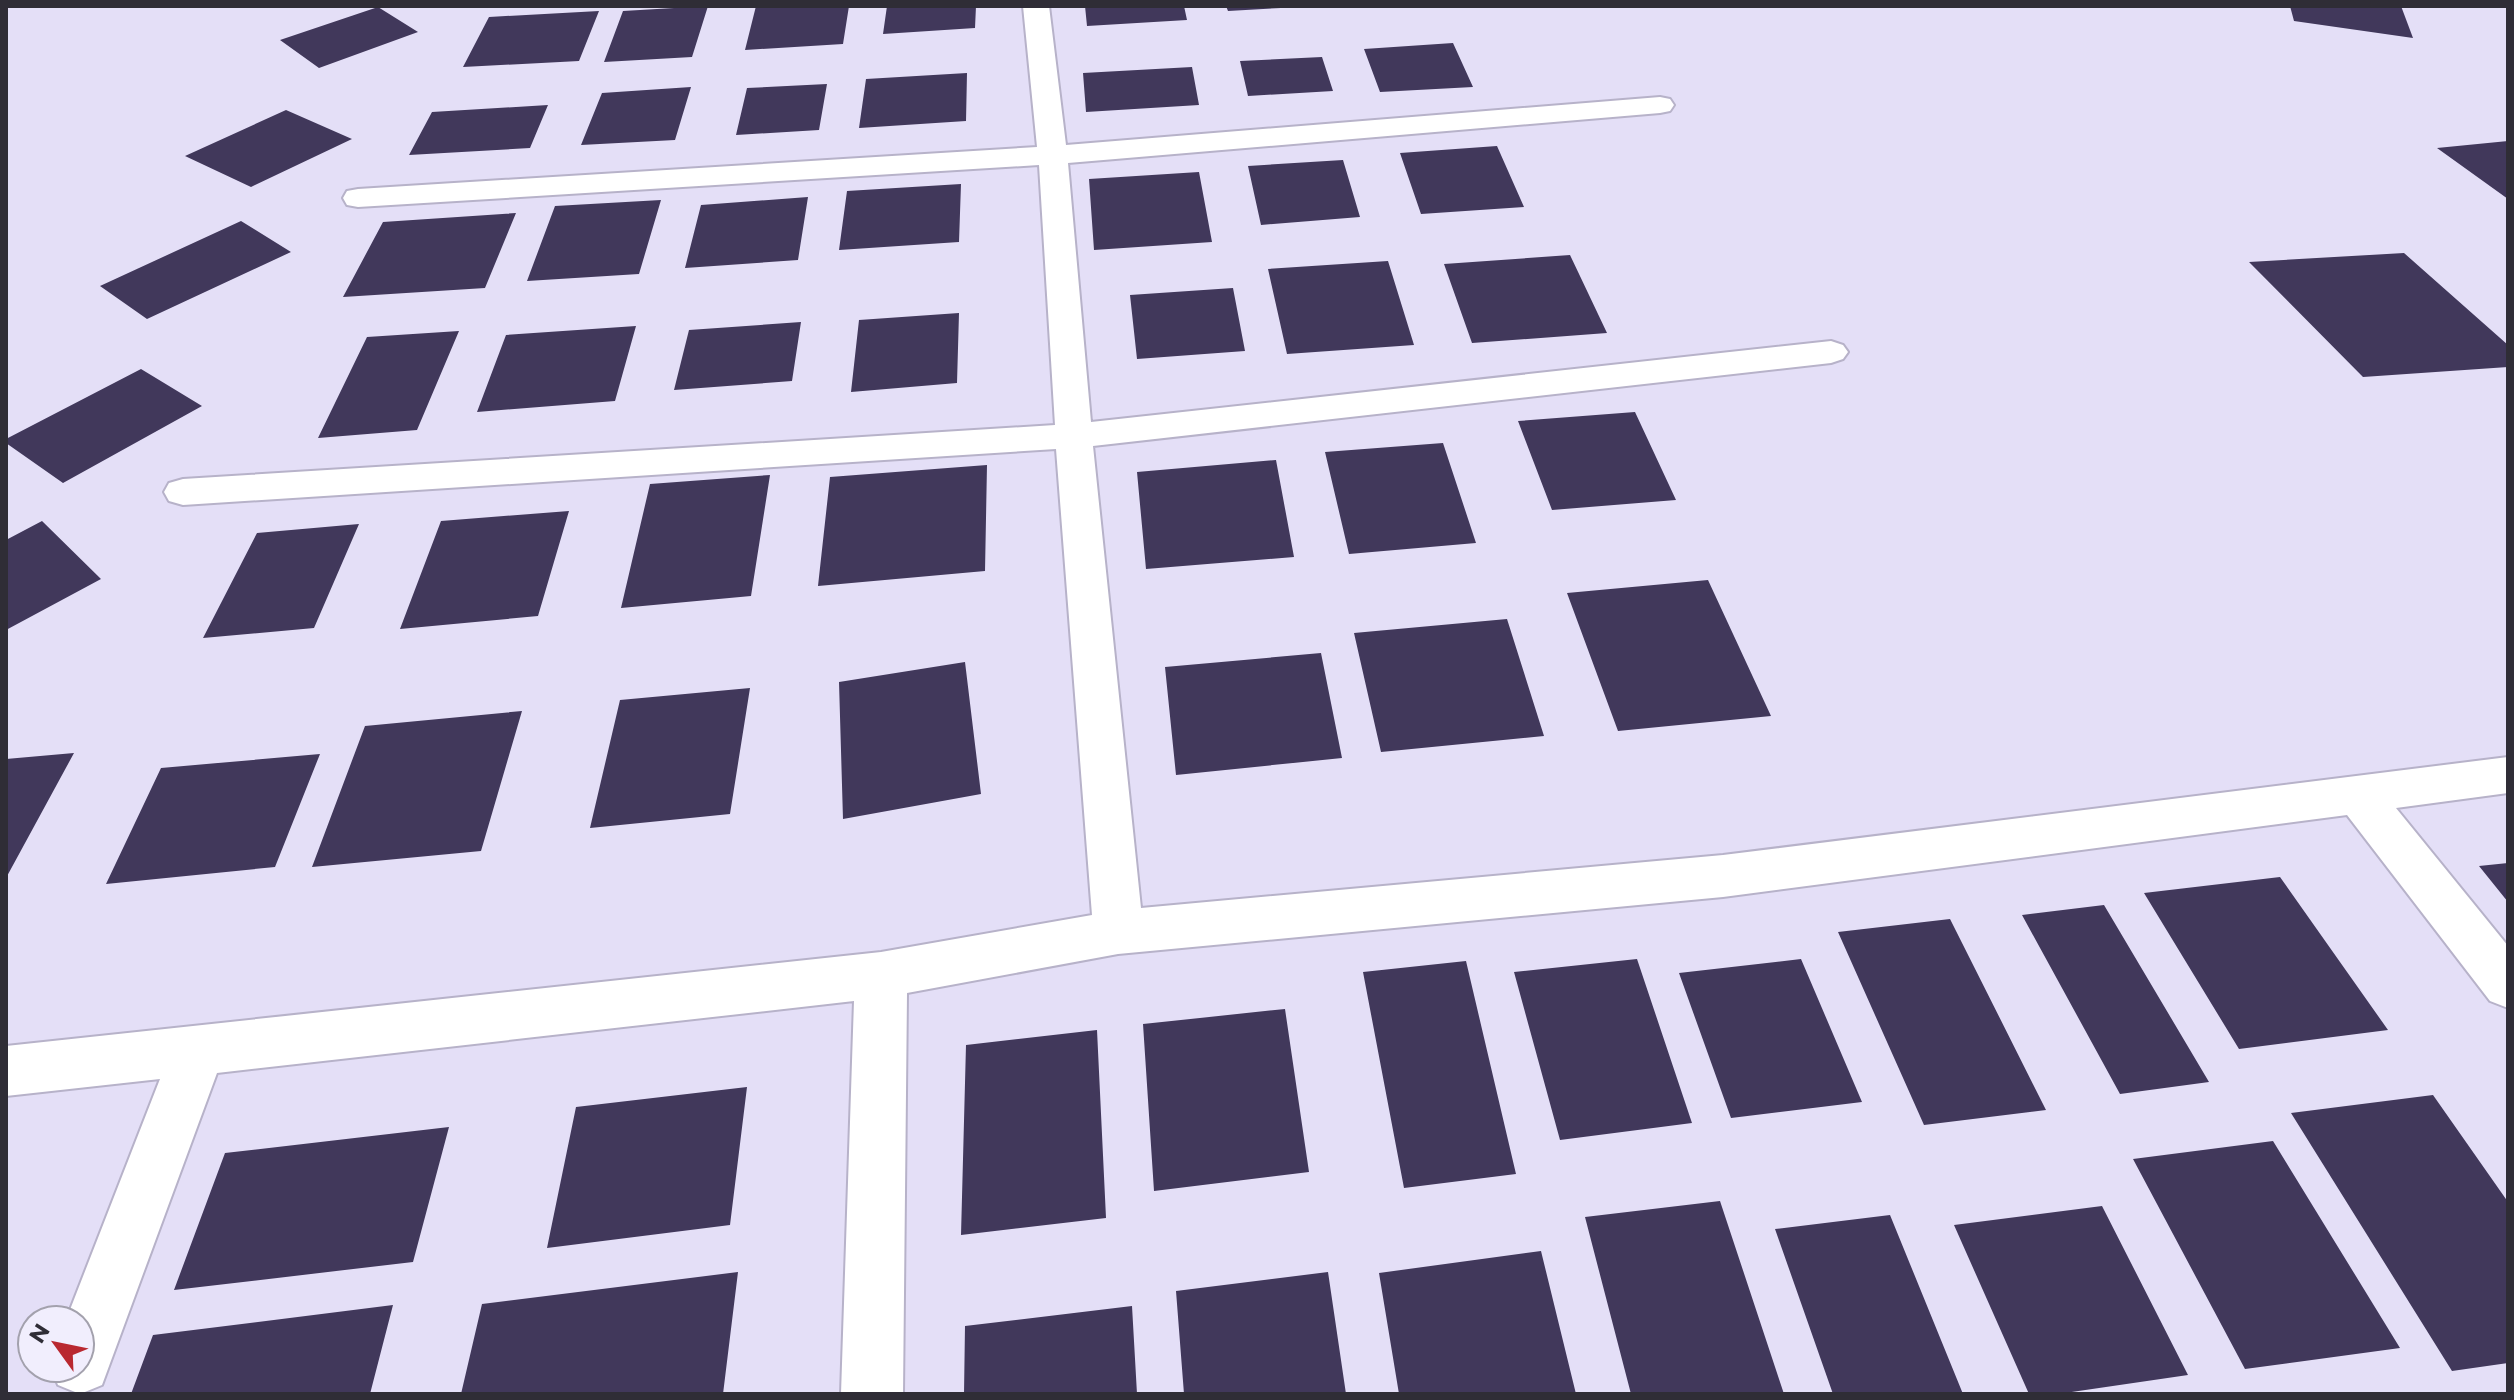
<svg xmlns="http://www.w3.org/2000/svg" width="2514" height="1400" font-family="Montserrat,sans-serif">
<style>
.building{fill:#41385b}
.lines{fill:none;stroke-linecap:round;stroke-linejoin:round}
.street-casing{stroke:#b7b2c9;stroke-width:4}
.street{fill:#fff;fill-rule:evenodd}
</style>
<rect width="100%" height="100%" fill="#e4dff7"/>
<path class="building" d="M708 6 692 57 604 62 623 11Z
M756 6H849L843 44 745 50Z
M887 6H976L975 28 883 34Z
M1085 6H1184L1187 20 1087 26Z
M1226 6H1281V8L1228 11Z
M2290 6H2401L2413 38 2294 21Z
M378 7 418 32 319 68 280 40Z
M599 11 579 61 463 67 489 17Z
M1453 43 1473 87 1380 92 1364 49Z
M1322 57 1333 91 1248 96 1240 61Z
M1192 67 1199 105 1086 112 1083 73Z
M967 73 966 121 859 128 866 79Z
M827 84 819 130 736 135 747 88Z
M691 87 675 140 581 145 602 93Z
M548 105 530 148 409 155 432 112Z
M286 110 352 139 251 187 185 156Z
M2508 141V199L2437 148Z
M1497 146 1524 207 1421 214 1400 153Z
M1343 160 1360 217 1261 225 1248 166Z
M1199 172 1212 242 1094 250 1089 179Z
M961 184 959 242 839 250 847 191Z
M808 197 798 260 685 268 701 205Z
M661 200 639 274 527 281 555 206Z
M516 213 485 288 343 297 383 222Z
M241 221 291 252 147 319 100 286Z
M2404 253 2508 345V367L2363 377 2249 262Z
M1570 255 1607 333 1472 343 1444 264Z
M1388 261 1414 345 1287 354 1268 269Z
M1233 288 1245 351 1137 359 1130 295Z
M959 313 957 383 851 392 859 320Z
M801 322 792 381 674 390 689 330Z
M636 326 615 401 477 412 506 335Z
M459 331 417 430 318 438 367 337Z
M141 369 202 406 63 483 6 443V439Z
M1635 412 1676 500 1552 510 1518 421Z
M1443 443 1476 543 1349 554 1325 452Z
M1276 460 1294 557 1146 569 1137 472Z
M987 465 985 571 818 586 830 477Z
M770 475 751 596 621 608 650 484Z
M569 511 538 616 400 629 441 521Z
M42 521 101 579 6 630V540Z
M359 524 314 628 203 638 257 533Z
M1708 580 1771 716 1618 731 1567 593Z
M1507 619 1544 736 1381 752 1354 633Z
M1321 653 1342 758 1176 775 1165 667Z
M965 662 981 794 843 819 839 682Z
M750 688 730 814 590 828 620 700Z
M522 711 481 851 312 867 365 726Z
M74 753 6 878V759Z
M320 754 275 867 106 884 161 768Z
M2508 863V902L2479 866Z
M2280 877 2388 1030 2239 1049 2144 893Z
M2104 905 2209 1082 2120 1094 2022 915Z
M1950 919 2046 1110 1924 1125 1838 932Z
M1637 959 1692 1123 1560 1140 1514 972Z
M1801 959 1862 1102 1731 1118 1679 973Z
M1466 961 1516 1174 1404 1188 1363 972Z
M1285 1009 1309 1172 1154 1191 1143 1024Z
M1097 1030 1106 1218 961 1235 966 1045Z
M747 1087 730 1225 547 1248 576 1107Z
M2433 1095 2508 1202V1363L2452 1371 2291 1113Z
M449 1127 413 1262 174 1290 225 1153Z
M2273 1141 2400 1348 2245 1369 2133 1159Z
M1720 1201 1784 1394H1631L1585 1217Z
M2102 1206 2188 1375 2058 1394H2029L1954 1225Z
M1890 1215 1963 1394H1833L1775 1229Z
M1541 1251 1576 1394H1399L1379 1273Z
M738 1272 723 1394H461L482 1304Z
M1328 1272 1346 1394H1184L1176 1291Z
M393 1305 370 1394H131L153 1335Z
M1132 1306 1137 1394H964L965 1326Z"/>
<g class="lines">
<defs>
<path id="street" d="M1023 6H1049L1066 145 1660 97 1670 99 1674 105 1670 111 1660 113 1068 163 1091 422 1831 341 1843 345 1848 352 1843 359 1831 363 1093 446 1141 908 1723 855 2508 757V793L2396 808 2508 946V1008L2490 1001 2347 815 1723 897 1118 954 907 993 903 1394H841L854 1001 217 1073 102 1385 80 1394 58 1385 51 1368H80V1320H66L160 1079 6 1096V1046L881 952 1092 915 1056 449 183 505 169 501 164 492 169 483 183 479 1055 425 1039 165 358 207 347 205 343 198 347 191 358 189 1037 147Z"/>
</defs>
<use href="#street" class="street-casing"/>
<use href="#street" class="street"/>
</g>
<rect width="2514" height="1400" fill="none" stroke="#2f2d36" stroke-width="16"/>
<g transform="translate(56 1344) rotate(303)"><circle r="38" fill="#f1eefd" stroke="#a3a1ad" stroke-width="2"/>
<path d="M0-6L14 30L0 20L-14 30Z" fill="#b92830"/>
<text y="-12" font-size="22" font-weight="bold" text-anchor="middle" fill="#2f2d36">N</text>
</g>
</svg>
